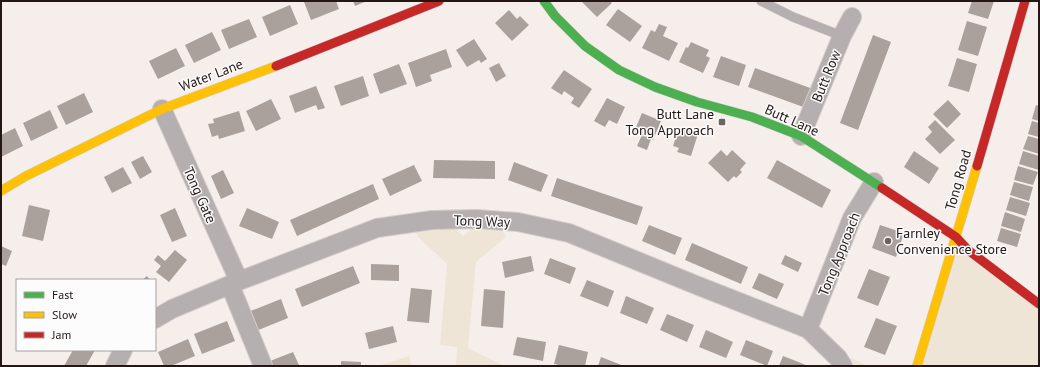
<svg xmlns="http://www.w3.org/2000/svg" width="1040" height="367" font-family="'PT Sans',sans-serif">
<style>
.green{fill:#efe5d7}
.building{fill:#aaa19c}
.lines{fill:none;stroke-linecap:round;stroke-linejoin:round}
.lane-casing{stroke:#d4ccc9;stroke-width:10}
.street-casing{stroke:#d4ccc9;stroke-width:20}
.fast-casing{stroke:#d4ccc9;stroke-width:10}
.slow-casing{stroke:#d4ccc9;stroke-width:10}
.jam-casing{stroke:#d4ccc9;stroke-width:10}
.lane{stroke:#b5afaf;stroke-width:9}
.street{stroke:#b5afaf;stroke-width:18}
.fast{stroke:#4caf50;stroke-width:9}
.slow{stroke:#ffc107;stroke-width:9}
.jam{stroke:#c62828;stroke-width:9}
.poi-dot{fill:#6e625f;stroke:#fcfcfc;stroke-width:1.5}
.labels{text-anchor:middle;stroke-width:3;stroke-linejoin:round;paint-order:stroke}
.street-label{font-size:14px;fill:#241614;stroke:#fcfcfc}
.poi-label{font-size:14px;fill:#241614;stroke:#fcfcfc;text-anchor:end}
</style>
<rect width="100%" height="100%" fill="#f6eeeb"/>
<path class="green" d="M450 223 463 236 479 223 500 225 506 237 476 262 468 348 505 366H456L457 347 440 345 447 264 418 237 414 228Z
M956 237 1039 304V366H917Z
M409 356 412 366H378Z
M851 358 868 366H854Z"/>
<path class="building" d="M305 1H336L339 9 311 20 304 2Z
M353 1H367L355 6Z
M581 1H610L612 3 597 17Z
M972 1H994L988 19 968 13Z
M290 5 298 24 270 36 262 17Z
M618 9 642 26 630 42 606 25Z
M509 10 517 19 520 16 529 25 512 41 495 23Z
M249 19 257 37 229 49 221 30Z
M967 21 987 27 978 56 958 50Z
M659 24 667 27 663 36 678 43 669 61 642 48 651 30 655 32Z
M212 32 221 50 194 63 185 45Z
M873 35 891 42 858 130 840 123Z
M474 39 487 59 481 63 479 60 467 67 456 50Z
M691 42 709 50 706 56 710 58 703 73 679 62 686 47 688 48Z
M176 48 185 66 158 79 149 61Z
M446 49 452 67 430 75 432 81 416 87 408 63Z
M721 56 746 65 739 86 713 77Z
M957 58 977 64 969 92 948 86Z
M499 63 506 76 496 82 489 68Z
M399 64 407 84 380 94 373 74Z
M755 68 813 89 806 108 748 87Z
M564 70 592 89 579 108 571 103 574 98 564 91 562 95 551 88Z
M363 76 369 96 341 106 334 86Z
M316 86 325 108 318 110 316 105 295 113 289 96Z
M84 93 93 112 66 125 57 106Z
M607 98 625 107 617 124 609 120 605 127 594 121Z
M271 99 281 119 256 131 246 111Z
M948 100 961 114 947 128 933 114Z
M1036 105 1039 106V121L1032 119Z
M50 110 58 128 31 141 23 123Z
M239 111 245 131 219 139 218 135 212 137 208 124 214 123 213 119Z
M642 113 661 121 653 140 651 139 647 150 637 146 642 135 634 132Z
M935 120 955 140 940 154 925 139 932 132 928 127Z
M1032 121 1039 123V137L1028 134Z
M15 128 23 146 1 157V135Z
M679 128 687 130V128L697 131 696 134H698L691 156 677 152 679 148 673 146Z
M1028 136 1039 139V154L1023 149Z
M721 150 727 156 732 150 746 163 740 170 742 172 736 178 734 176 728 182 708 163Z
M914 151 939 168 929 184 904 167Z
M1023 151 1039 156V170L1019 164Z
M143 156 152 172 140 179 131 162Z
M434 160 495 161V179L433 178Z
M777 160 831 190 822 208 767 178Z
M514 162 548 175 541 192 508 180Z
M414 165 422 181 390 196 382 179Z
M1018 166 1038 172 1033 185 1014 180Z
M123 167 132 183 112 193 104 177Z
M223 170 234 193 221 199 211 176Z
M557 178 643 207 637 225 551 196Z
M1014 182 1033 187 1029 201 1010 195Z
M373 184 379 199 297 236 290 220Z
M1010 197 1030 203 1026 216 1006 210Z
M29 205 50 210 43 241 22 236Z
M175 208 187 236 172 242 160 215Z
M247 208 279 222 272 239 239 226Z
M1005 212 1025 219 1021 232 1001 226Z
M649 225 682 238 675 255 642 241Z
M880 225 904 233 896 257 872 248Z
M1001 228 1021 234 1017 247 997 241Z
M692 243 748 267 741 284 685 260Z
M1 246 12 251 6 266 1 264Z
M175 250 187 260 169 282 156 272 161 266 154 260 158 255 165 261Z
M785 255 802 263 798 272 781 264Z
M531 256 534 271 505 278 502 262Z
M550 258 576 268 570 284 544 274Z
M371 264 399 265V281L371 280Z
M353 266 360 283 302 307 295 289Z
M869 269 890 277 878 306 857 298Z
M759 273 784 284 777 299 752 288Z
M147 276 150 280H142Z
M587 280 614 291 608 307 580 296Z
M411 288 432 290 429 323 407 321Z
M484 289 505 291 503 328 481 326Z
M626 296 654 308 647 324 620 313Z
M281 299 288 318 256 331 248 312Z
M667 314 694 325 687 342 660 330Z
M876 318 897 326 885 355 864 347Z
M227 321 235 341 202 354 194 334Z
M393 326 397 342 369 349 365 333Z
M706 330 733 342 726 358 699 347Z
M517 337 546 342 543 361 513 355Z
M188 339 195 356 171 366H164L158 352Z
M746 340 773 351 767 366 740 355Z
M559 345 588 352 585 366H565L554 364Z
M73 350H95L86 366H64Z
M293 352 299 365 272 366 270 361Z
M783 356 796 361 808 366H779Z
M601 357 624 366H598Z
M341 361 361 362V366H341Z"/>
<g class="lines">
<defs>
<path id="lane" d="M761 1 793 17 842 36"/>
<path id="street" d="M162 109 239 281
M801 136 842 36 852 17
M230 285 263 366
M155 319 172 309 239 281 377 228 432 220 477 219 518 222 569 233 696 285 808 329 838 358 843 366
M808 329 852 218 874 182
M115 366 123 350"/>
<path id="fast" d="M544 1 555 16 585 46 619 70 655 87 697 102 752 117 801 136 882 188"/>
<path id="slow" d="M1 191 26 176 162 109 276 66
M917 366 977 166"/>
<path id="jam" d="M276 66 439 1
M977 166 1025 1
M882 188 956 237 968 250 1039 304"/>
</defs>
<use href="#lane" class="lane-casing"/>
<use href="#street" class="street-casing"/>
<use href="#fast" class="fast-casing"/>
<use href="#slow" class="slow-casing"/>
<use href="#jam" class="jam-casing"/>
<use href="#lane" class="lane"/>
<use href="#street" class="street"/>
<use href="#fast" class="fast"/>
<use href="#slow" class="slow"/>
<use href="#jam" class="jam"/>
</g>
<g class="poi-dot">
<rect x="718" y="118" width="8" height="8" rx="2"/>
<circle cx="888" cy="241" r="4"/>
</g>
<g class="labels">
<g class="street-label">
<text transform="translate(211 75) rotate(-21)" y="5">Water Lane</text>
<text transform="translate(826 76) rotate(-68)" y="5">Butt Row</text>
<text transform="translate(792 120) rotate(24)" y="5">Butt Lane</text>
<text transform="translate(958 180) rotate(-74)" y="5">Tong Road</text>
<text transform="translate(200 195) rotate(66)" y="5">Tong Gate</text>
<text transform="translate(482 221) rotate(2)" y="5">Tong Way</text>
<text transform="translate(839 254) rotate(-68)" y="5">Tong Approach</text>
</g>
<g class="poi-label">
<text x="714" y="119">Butt Lane<tspan x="714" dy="16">Tong Approach</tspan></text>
<text x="896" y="238" text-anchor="start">Farnley<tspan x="896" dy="16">Convenience Store</tspan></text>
</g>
</g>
<rect width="1040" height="367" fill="none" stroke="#241614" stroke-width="4"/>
<rect x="16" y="279" width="140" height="72" fill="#fcfcfc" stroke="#a6a09f"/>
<rect x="24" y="292" width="20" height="6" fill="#4caf50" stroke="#a6a09f"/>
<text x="52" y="299" font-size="12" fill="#241614">Fast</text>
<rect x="24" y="312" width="20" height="6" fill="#ffc107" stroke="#a6a09f"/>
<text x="52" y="319" font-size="12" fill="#241614">Slow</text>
<rect x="24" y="332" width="20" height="6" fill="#c62828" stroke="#a6a09f"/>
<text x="52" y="339" font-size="12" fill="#241614">Jam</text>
</svg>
